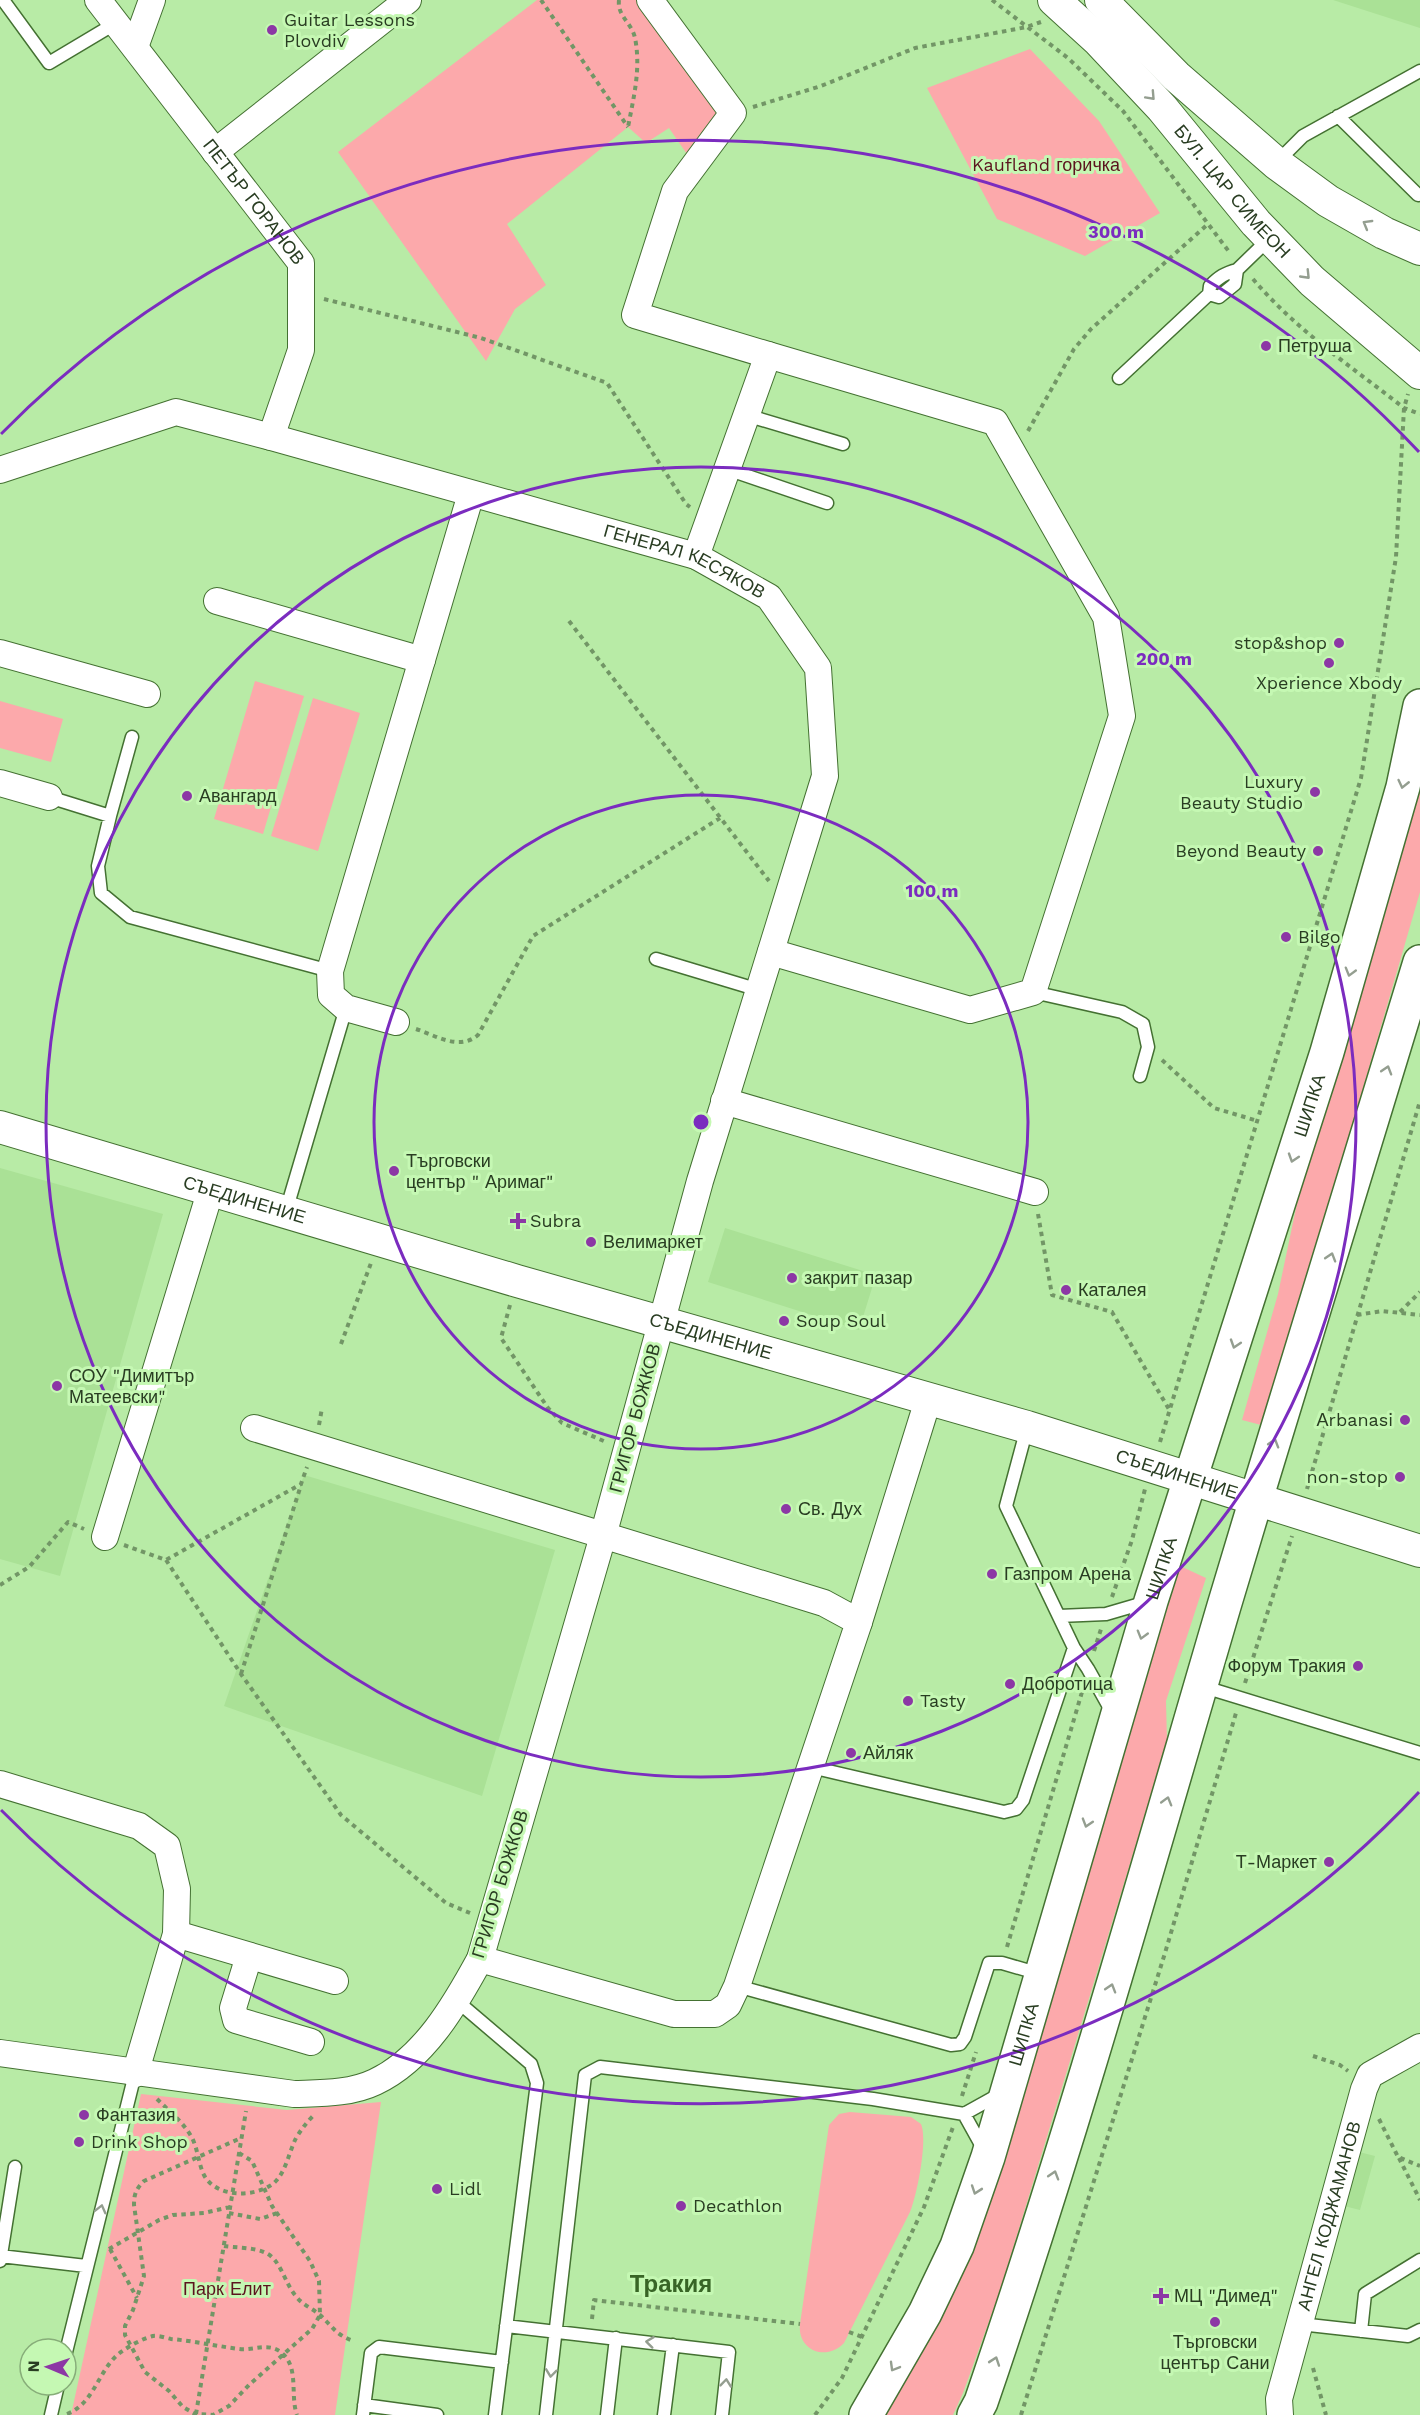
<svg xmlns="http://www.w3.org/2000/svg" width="1420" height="2415" font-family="'Work Sans',sans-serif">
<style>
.built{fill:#aae196}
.green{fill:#fca9ab}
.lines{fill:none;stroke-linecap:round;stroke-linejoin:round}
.service-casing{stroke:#447132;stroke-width:15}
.minor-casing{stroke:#447132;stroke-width:28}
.tertiary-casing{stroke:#447132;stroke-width:34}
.secondary-casing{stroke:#447132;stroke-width:36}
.path{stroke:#729666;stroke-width:4;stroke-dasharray:4.5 4.5;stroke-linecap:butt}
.service{stroke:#fff;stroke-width:12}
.minor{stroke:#fff;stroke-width:26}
.tertiary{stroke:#fff;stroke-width:32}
.secondary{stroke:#fff;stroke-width:33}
.oneway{stroke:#949e90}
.ring{fill:none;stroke:#7b2cbf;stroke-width:3}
.poi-dot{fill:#8c37a5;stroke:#c5f8b3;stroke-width:2}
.labels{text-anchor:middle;stroke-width:6;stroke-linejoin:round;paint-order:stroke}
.poi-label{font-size:18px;fill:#293d22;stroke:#c5f8b3;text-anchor:start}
.park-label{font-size:18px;fill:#5b141e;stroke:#c5f8b3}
.street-label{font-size:18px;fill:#293d22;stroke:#c5f8b3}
.district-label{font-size:24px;font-weight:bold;fill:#386526;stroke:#c5f8b3}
.centre{fill:#7b2cbf;stroke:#c5f8b3;stroke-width:3}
.ring-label{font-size:18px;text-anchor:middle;font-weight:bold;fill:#7b2cbf;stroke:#c5f8b3;stroke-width:6;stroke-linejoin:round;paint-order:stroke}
</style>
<rect width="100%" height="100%" fill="#b8eba6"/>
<path class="built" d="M1333 0H1420V28Z
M0 1168 163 1214 60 1576 0 1559Z
M725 1228 876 1275 859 1330 708 1282Z
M304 1475 555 1550 482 1796 224 1706Z
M1359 2152 1375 2156 1360 2210 1344 2206Z"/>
<path class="green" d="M537 0H639L727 116 691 160 669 128 646 143 628 127 507 224 546 285 515 309 486 361 338 152Z
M1030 49 1099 121 1160 213 1085 256 997 219 927 88Z
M255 681 304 696 263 834 214 819Z
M313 698 360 713 318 851 271 836Z
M0 701 63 719 51 762 0 748Z
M1420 783V892L1265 1426 1242 1420 1278 1294 1304 1170Z
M1178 1565 1206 1578 1166 1701 1167 1742 1000 2291 963 2393 953 2415H880L934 2326Z
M141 2094 287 2110 381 2102 335 2415H71Z
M850 2112 911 2117 921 2124C928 2140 917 2195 910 2212L844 2343C826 2362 797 2350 800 2324L829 2125 839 2114Z"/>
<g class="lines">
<defs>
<path id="service" d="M3 0 49 63 116 23
M1338 116 1418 195
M1277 162 1303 136 1420 71
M1209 294 1219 297 1235 284 1237 270 1270 238
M1119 378 1209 294 1210 286C1219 277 1225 273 1237 270
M746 415 843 444
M727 469 827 503
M49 797 110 816 132 737
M110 816 98 866 101 893 130 917 330 971
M656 959 759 990
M1033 992 1122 1012 1143 1024 1148 1047 1140 1076
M286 1211 346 1008
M1027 1428 1006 1506 1074 1648 1088 1669 1112 1712
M1059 1616 1106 1614 1147 1602
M1201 1686 1420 1753
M811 1767 1004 1812 1016 1809 1023 1800 1074 1648
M737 1986 951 2045 960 2044 965 2037 989 1963H1002L1040 1974
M457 2001 531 2064 537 2083 495 2415
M964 2114 984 2150
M0 2256 86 2266
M0 2261 15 2167
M1300 2324 1408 2336 1420 2330
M506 2326 729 2352 722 2415
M1361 2331 1365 2294 1420 2260
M66 2352 135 2074
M364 2405 437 2415
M51 2415 58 2385
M363 2415 371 2353 379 2347 502 2362
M546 2415 585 2075 600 2067 873 2099 964 2114 1000 2094
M607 2415 616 2338
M664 2415 673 2345"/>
<g id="minor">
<path id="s1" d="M98 0 301 263V350L271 437"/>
<path d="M650 0 733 113 675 191 635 315 768 355 696 556"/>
<path d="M135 47 152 0"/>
<path d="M215 152 408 0"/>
<path d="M768 355 995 422 1106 617 1122 716 1033 992 970 1010 771 952"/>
<path id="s2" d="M0 470 176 412 271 437 696 556 769 597 818 668 825 776 700 1181 603 1536 480 1959C455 2005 424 2059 375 2082 350 2094 320 2093 294 2094L0 2053"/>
<path d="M217 601 422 660"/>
<path d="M0 653 147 694"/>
<path d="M0 783 49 797"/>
<path d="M396 1022 346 1008 331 995 330 971 471 494"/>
<path d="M724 1101 1035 1192"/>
<path d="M254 1428 824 1603 859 1622 737 1986 728 2005 715 2014H674L480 1959"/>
<path d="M105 1537 211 1189"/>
<path d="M859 1622 928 1400"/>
<path d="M0 1784 139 1826 167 1846 177 1889 176 1934 135 2074"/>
<path d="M176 1934 335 1981"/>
<path d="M249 1956 233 2008 236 2020 311 2042"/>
<path id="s3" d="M1280 2415 1279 2399 1364 2089 1370 2075 1420 2047"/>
</g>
<g id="tertiary">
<path id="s4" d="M1054 0 1099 41 1162 108 1256 223 1312 281 1420 373"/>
<path d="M1101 0 1176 76 1276 163 1328 201 1384 233 1420 249"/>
<path id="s5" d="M0 1127 517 1281 1027 1427 1420 1551"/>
</g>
<g id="secondary">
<path id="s6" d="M866 2415 925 2313 957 2246 988 2157 1151 1601 1327 1052 1403 787 1420 706"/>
<path d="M974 2415 981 2402C1071 2139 1146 1872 1224 1606 1288 1391 1355 1177 1420 962"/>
</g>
</defs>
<use href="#service" class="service-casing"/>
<use href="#minor" class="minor-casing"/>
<use href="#tertiary" class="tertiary-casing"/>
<use href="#secondary" class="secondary-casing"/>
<path class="path" d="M541 0 628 127
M619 0C617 16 632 23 635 38 641 68 634 96 628 127
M992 0 1068 58 1123 111 1230 253
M753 107 821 86 915 48 1027 27 1041 22
M1253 279C1296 330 1352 367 1404 408L1420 414
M324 299 481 338 607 383 686 504 690 507
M1028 431 1074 349 1091 329 1208 224
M569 621 769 881
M416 1029C437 1036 459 1051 478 1035L533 936 720 818
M1162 1060 1214 1108 1258 1121
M1038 1214 1052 1295 1112 1312 1170 1411
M510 1305 501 1338 548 1408 562 1423 606 1442
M1400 1312 1420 1292
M1357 1315 1382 1311 1420 1315
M341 1344 371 1263
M319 1425 322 1408
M1160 1442 1361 778 1396 557 1404 408 1408 394
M1307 1489 1420 1101
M124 1545 166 1560 301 1484 307 1467
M166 1560 241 1674 341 1815 446 1903 470 1913
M0 1585 29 1567 68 1522 84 1529
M1112 1597 1132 1540 1145 1489
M1094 1651 1101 1629
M241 1674 301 1485
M1245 1683 1292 1536
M1007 1947 1082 1692
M1313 2056 1340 2065 1348 2071
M962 2096 976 2052
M157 2099C169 2111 182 2121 191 2136 198 2148 198 2163 204 2175 216 2198 255 2198 274 2183 286 2172 289 2152 296 2138 301 2130 306 2123 313 2116
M1379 2119 1398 2157 1420 2166
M239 2153 252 2161 272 2206 310 2261 319 2281 320 2315 312 2329 250 2384 229 2406 213 2415 195 2414 183 2407 169 2391 145 2372 125 2335V2326L133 2310 144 2276 134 2205C134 2194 136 2189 144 2181L241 2138
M1399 2158 1420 2200
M229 2213 260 2219 277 2213
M224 2246C236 2248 254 2247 266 2253 280 2259 285 2283 295 2295 302 2305 312 2308 320 2315 333 2327 335 2334 353 2341
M109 2249 159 2220 173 2215 204 2213 230 2207
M110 2249 137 2298
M592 2319 594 2300 800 2324
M849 2332 862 2337
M1313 2368 1326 2415
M67 2414C96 2403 99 2365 124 2350 131 2345 144 2338 153 2336 158 2335 166 2338 171 2339 194 2341 216 2346 239 2349 254 2351 270 2341 283 2354 299 2369 290 2396 297 2415
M196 2414 246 2111
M815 2415 842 2378 924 2207 953 2127
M1021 2415 1165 1953 1236 1713"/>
<use href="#service" class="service"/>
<use href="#minor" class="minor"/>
<use href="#tertiary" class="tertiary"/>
<use href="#secondary" class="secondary"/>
</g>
<defs><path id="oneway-chevron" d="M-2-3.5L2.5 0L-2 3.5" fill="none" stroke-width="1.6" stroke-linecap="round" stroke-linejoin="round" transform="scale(1.5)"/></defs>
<g class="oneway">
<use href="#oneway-chevron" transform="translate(1151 96) rotate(47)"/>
<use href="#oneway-chevron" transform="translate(1367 224) rotate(-150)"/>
<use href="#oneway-chevron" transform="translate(1306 275) rotate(46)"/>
<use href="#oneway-chevron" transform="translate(1403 784) rotate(103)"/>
<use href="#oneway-chevron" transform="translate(1350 972) rotate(106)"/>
<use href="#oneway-chevron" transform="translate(1387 1070) rotate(-73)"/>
<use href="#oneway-chevron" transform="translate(1293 1158) rotate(108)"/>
<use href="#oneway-chevron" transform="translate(1331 1257) rotate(-73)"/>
<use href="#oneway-chevron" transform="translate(1235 1344) rotate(108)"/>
<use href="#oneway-chevron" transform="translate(1274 1443) rotate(-73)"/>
<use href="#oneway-chevron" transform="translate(1142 1635) rotate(106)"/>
<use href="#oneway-chevron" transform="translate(1167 1801) rotate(-74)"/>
<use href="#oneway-chevron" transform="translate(1087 1823) rotate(107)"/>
<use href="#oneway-chevron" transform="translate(1111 1988) rotate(-73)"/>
<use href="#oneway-chevron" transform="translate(1054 2175) rotate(-73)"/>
<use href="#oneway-chevron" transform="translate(976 2190) rotate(109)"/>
<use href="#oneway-chevron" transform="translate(101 2209) rotate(-76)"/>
<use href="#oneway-chevron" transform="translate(650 2342) rotate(-173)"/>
<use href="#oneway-chevron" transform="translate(995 2361) rotate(-71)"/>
<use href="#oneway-chevron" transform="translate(894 2367) rotate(120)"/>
<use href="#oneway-chevron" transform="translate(551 2373) rotate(97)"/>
<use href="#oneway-chevron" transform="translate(726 2383) rotate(-84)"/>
</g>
<g class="ring">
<circle cx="701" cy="1122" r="327"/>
<circle cx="701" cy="1122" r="655"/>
<path d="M1419 1792A982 982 0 0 1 1 1810M1 434A982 982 0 0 1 1419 452"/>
</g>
<g class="poi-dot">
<circle cx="272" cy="30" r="6"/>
<circle cx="1266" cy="346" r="6"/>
<circle cx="1339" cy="643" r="6"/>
<circle cx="1329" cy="663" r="6"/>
<circle cx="1315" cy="792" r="6"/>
<circle cx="187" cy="796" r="6"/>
<circle cx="1318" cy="851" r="6"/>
<circle cx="1286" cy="937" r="6"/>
<circle cx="394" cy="1171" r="6"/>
<path d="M515 1212h6v6h6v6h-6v6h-6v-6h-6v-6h6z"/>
<circle cx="591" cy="1242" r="6"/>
<circle cx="792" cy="1278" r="6"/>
<circle cx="1066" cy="1290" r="6"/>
<circle cx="784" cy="1321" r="6"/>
<circle cx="57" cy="1386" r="6"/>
<circle cx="1405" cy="1420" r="6"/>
<circle cx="1400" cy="1477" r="6"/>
<circle cx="786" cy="1509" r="6"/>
<circle cx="992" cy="1574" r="6"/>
<circle cx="1358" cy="1666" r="6"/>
<circle cx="1010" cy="1684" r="6"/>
<circle cx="908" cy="1701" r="6"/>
<circle cx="851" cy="1753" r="6"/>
<circle cx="1329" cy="1862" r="6"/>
<circle cx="84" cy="2115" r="6"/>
<circle cx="79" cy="2142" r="6"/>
<circle cx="437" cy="2189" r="6"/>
<circle cx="681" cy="2206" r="6"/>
<path d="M1158 2287h6v6h6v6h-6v6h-6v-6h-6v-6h6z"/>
<circle cx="1215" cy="2322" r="6"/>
</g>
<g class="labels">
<g class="poi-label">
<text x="284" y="26">Guitar Lessons<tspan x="284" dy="21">Plovdiv</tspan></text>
<text x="1278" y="352">Петруша</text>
<text x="1327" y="649" text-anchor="end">stop&amp;shop</text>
<text x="1329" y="689" text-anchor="middle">Xperience Xbody</text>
<text x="1303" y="788" text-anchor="end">Luxury<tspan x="1303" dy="21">Beauty Studio</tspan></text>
<text x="199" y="802">Авангард</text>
<text x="1306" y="857" text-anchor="end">Beyond Beauty</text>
<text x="1298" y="943">Bilgo</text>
<text x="406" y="1167">Търговски<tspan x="406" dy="21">център " Аримаг"</tspan></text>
<text x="530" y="1227">Subra</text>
<text x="603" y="1248">Велимаркет</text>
<text x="804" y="1284">закрит пазар</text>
<text x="1078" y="1296">Каталея</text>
<text x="796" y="1327">Soup Soul</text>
<text x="69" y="1382">СОУ "Димитър<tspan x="69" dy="21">Матеевски"</tspan></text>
<text x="1393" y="1426" text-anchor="end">Аrbanasi</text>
<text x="1388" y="1483" text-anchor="end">non-stop</text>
<text x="798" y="1515">Св. Дух</text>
<text x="1004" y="1580">Газпром Арена</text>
<text x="1346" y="1672" text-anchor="end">Форум Тракия</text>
<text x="1022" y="1690">Добротица</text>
<text x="920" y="1707">Tasty</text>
<text x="863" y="1759">Айляк</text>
<text x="1317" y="1868" text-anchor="end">Т-Маркет</text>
<text x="96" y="2121">Фантазия</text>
<text x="91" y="2148">Drink Shop</text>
<text x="449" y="2195">Lidl</text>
<text x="693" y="2212">Decathlon</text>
<text x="1174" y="2302">МЦ "Димед"</text>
<text x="1215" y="2348" text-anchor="middle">Търговски<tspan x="1215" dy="21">център Сани</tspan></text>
</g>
<g class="park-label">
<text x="1046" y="171">Kaufland горичка</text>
<text x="227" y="2295">Парк Елит</text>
</g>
<g class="street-label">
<text dy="6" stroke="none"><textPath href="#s4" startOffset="262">БУЛ. ЦАР СИМЕОН</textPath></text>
<text dy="6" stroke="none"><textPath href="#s1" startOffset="255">ПЕТЪР ГОРАНОВ</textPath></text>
<text dy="6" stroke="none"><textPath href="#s2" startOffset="716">ГЕНЕРАЛ КЕСЯКОВ</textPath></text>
<text dy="6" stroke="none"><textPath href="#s6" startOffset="1386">ШИПКА</textPath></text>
<text dy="6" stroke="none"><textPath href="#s5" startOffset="255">СЪЕДИНЕНИЕ</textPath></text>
<text dy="6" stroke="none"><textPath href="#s5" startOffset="741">СЪЕДИНЕНИЕ</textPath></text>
<text transform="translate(635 1418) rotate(-75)" y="6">ГРИГОР БОЖКОВ</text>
<text dy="6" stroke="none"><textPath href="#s5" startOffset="1227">СЪЕДИНЕНИЕ</textPath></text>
<text dy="6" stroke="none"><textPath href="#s6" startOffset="900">ШИПКА</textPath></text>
<text transform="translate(500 1884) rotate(-73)" y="6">ГРИГОР БОЖКОВ</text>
<text dy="6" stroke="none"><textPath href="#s6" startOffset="414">ШИПКА</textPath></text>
<text dy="6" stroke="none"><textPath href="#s3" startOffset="206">АНГЕЛ КОДЖАМАНОВ</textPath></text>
</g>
<g class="district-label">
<text x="671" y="2292">Тракия</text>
</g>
</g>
<circle cx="701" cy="1122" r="9" class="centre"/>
<g class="ring-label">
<text x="1116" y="238">300 m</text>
<text x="1164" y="665">200 m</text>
<text x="932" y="897">100 m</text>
</g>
<g transform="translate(48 2367) rotate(272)"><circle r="28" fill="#c5f8b3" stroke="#87ad79" stroke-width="1.5"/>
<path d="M0-4.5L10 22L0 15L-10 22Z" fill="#8c37a5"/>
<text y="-9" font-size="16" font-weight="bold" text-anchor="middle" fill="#293d22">N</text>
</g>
</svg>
